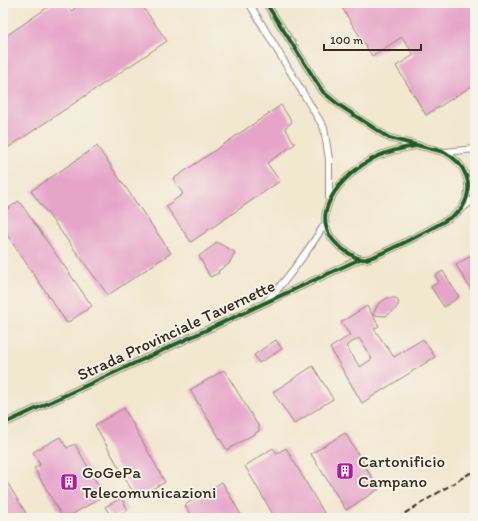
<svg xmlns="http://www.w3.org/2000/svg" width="478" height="521" font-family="Itim,sans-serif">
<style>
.building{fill:#e6a4c9;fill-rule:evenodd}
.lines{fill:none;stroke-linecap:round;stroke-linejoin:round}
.minor-casing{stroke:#968876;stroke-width:8}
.minor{stroke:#fff;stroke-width:6}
.rail{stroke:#3b2a1e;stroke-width:2;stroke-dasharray:6 3;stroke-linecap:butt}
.cycleway-casing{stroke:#f7f3e8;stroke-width:6}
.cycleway{stroke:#1b5e20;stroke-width:4}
.labels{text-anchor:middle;stroke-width:4;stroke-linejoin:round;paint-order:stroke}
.street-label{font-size:17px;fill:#3b2a1e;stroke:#f7f3e8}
.poi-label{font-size:17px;fill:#3b2a1e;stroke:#f7f3e8;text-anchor:start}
</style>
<rect width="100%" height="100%" fill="#f7f3e8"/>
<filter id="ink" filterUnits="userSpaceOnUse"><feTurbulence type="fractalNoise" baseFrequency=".025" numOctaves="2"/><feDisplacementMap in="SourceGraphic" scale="8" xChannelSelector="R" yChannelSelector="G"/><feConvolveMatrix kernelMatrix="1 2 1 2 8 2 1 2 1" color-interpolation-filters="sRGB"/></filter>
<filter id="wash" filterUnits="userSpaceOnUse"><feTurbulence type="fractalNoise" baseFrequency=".012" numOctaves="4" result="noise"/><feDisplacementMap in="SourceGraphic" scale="16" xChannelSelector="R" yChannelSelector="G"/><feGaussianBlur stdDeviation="0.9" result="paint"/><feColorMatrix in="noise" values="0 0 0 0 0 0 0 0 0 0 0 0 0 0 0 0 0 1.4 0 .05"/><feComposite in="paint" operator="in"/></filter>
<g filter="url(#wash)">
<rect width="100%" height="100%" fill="#f2e7cf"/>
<g id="blocks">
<path class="building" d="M54 3H65L71 11 82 3H140L167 41 3 151V38Z
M339 3H475V84L426 115 396 66 414 55 402 37 372 56Z
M281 105 292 122 285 128 295 144 267 163 280 181 191 242 166 206 183 194 173 179Z
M97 146 171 253 108 295 31 191Z
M19 201 92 306 67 323 3 229V212Z
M216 242 235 252 229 264 218 271 219 273 210 277 199 256 214 245Z
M475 253V296L456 265Z
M443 271 459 297 444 307 431 287 439 282 435 276Z
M387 298H396L399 303 395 310 386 316 373 315 378 304Z
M367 306 379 326 374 329 394 357 423 339 435 357 362 403 330 348 350 335 341 322ZM359 338 372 359 360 367 346 346Z
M276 340 282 349 259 363 254 355Z
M313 366 333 399 294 424 273 392Z
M224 370 259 427V431L227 450 190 390Z
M124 408 165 482 136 498 95 425Z
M345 433 379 489 346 510 311 454Z
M60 437 67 448 75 444 104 496 66 518H63L34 468 40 465 33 452Z
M273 448 277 453 286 448 327 518H275L245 466Z
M3 476 29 518H3Z
M222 482 243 518H192L185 505Z
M121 498 128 510 112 518 105 507Z"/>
</g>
</g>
<g filter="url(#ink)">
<use href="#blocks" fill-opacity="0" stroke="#968876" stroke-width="1"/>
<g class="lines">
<defs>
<path id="minor" d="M249 3 324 128 329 159V198
M266 3 323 92 339 105 389 138 444 152C465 163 476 185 462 208 456 218 380 256 366 259 359 260 353 256 347 252 298 221 342 173 378 156 390 151 402 148 416 146
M445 152 475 149
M463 208 475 198
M266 302C289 278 307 252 325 224
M3 424 360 259"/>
</defs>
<use href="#minor" class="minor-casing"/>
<use href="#minor" class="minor"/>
<path class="rail" d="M397 518 475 470"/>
<defs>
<path id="cycleway" d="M266 3 323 92 339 105 389 138 444 152C465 163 476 185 462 208 456 218 380 256 366 259 359 260 353 256 347 252 298 221 342 173 378 156 390 151 402 148 416 146
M3 424 360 259"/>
</defs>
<use href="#cycleway" class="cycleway-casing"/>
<use href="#cycleway" class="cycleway"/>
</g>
</g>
<defs>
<symbol id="building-square" viewBox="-11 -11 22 22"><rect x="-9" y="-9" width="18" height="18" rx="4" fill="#b5179e" stroke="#f7f3e8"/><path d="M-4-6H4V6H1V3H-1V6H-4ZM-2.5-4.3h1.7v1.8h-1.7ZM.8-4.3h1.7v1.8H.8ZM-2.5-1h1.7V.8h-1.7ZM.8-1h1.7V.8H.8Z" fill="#fff"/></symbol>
</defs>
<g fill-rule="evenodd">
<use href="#building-square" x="335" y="461" width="20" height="20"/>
<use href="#building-square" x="59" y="472" width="20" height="20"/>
</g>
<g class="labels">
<g class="street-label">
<text transform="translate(176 330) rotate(-25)" y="6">Strada Provinciale Tavernette</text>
</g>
<g class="poi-label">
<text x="358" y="467">Cartonificio<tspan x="358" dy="20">Campano</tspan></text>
<text x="82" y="478">GoGePa<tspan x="82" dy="20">Telecomunicazioni</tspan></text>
</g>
</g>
<rect width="478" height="521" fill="none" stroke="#f7f3e8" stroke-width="16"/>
<path d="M324 44v6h97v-6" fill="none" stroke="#3b2a1e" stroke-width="2"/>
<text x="330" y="44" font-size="12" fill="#3b2a1e" stroke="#f7f3e8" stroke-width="3" paint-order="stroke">100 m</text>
</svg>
